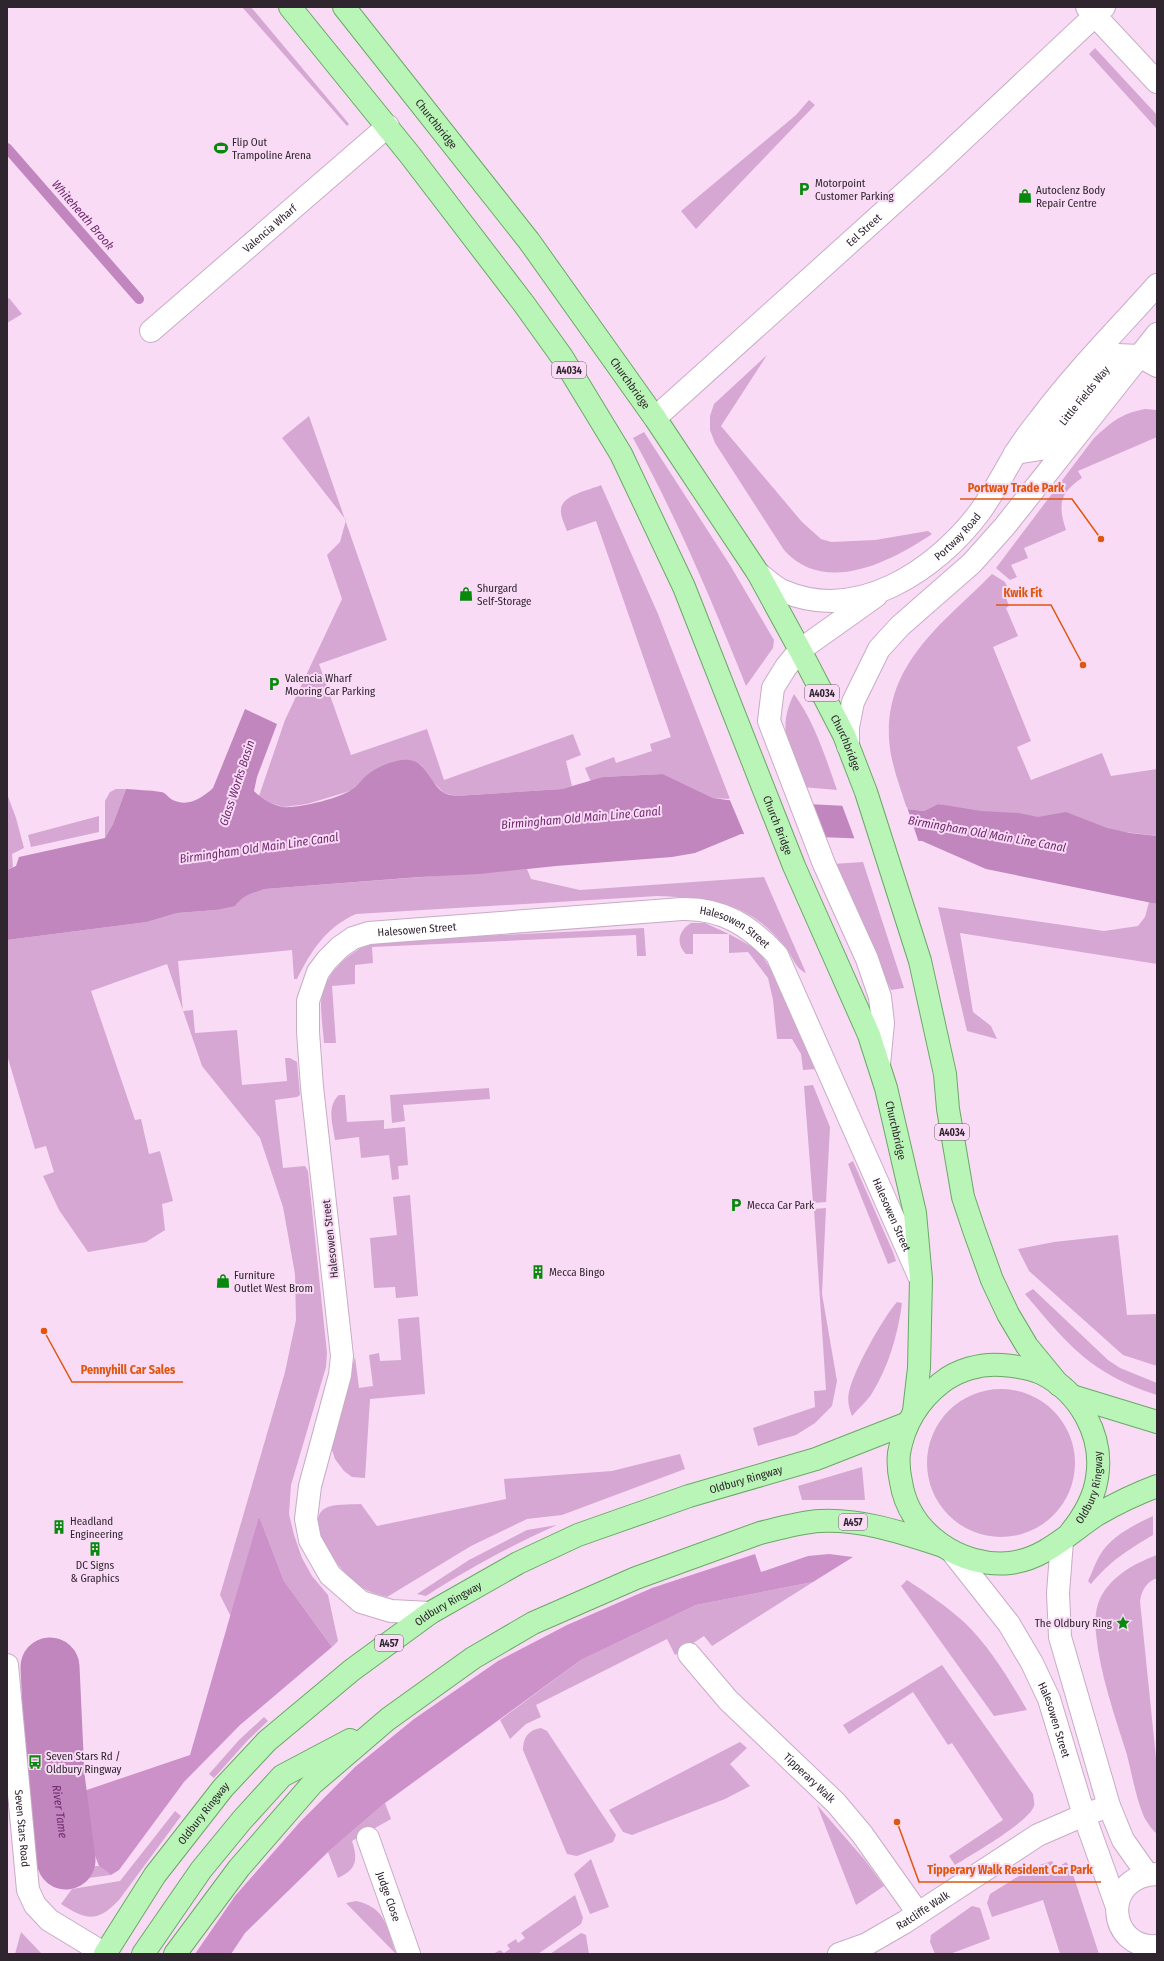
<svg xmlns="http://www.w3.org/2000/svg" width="1164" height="1961" font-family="'Fira Sans Condensed',sans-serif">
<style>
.green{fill:#d6a7d3}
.forest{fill:#cd91c9}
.water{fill:#c086bd}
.pier{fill:#f9dbf6}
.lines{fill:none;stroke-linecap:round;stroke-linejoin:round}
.stream{stroke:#c086bd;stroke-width:10}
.river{stroke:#c086bd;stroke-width:59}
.minor-casing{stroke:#c8acc6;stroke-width:24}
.tertiary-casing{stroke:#c8acc6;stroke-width:24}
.secondary-casing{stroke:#c8acc6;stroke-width:24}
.primary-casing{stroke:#6ba867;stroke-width:24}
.minor{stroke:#fff;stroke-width:22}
.tertiary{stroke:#fff;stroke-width:22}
.secondary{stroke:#fff;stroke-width:22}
.primary{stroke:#b9f5b6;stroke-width:22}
.labels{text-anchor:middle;stroke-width:4;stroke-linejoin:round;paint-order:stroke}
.shield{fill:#f9dbf6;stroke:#6c5c6b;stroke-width:1}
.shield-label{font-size:10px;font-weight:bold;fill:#2f252f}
.street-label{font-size:11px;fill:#2f252f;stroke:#f9dbf6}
.poi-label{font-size:11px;fill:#2f252f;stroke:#f9dbf6;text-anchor:start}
.water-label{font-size:12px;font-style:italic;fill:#6f296e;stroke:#f9dbf6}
.leader{fill:none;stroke:#df560e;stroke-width:1.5}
.callout-dot{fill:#df560e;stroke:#f9dbf6;stroke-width:1.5}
.callout-label{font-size:12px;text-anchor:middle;font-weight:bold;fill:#df560e;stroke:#f9dbf6;stroke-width:4;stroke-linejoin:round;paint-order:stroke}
</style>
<rect width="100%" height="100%" fill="#f9dbf6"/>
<path class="green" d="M242 7H251L349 124 347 126Z
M1095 48 1157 115V129L1089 54Z
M809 100 815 105 696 229 681 211 796 115Z
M9 298 22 314 7 323V300Z
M767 355 721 426 802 522 821 539 831 542 875 540 928 531 932 534C890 562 825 596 784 550L715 443 710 430V416L714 404Z
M1145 409 1157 410V437L1078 471 1082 478C1059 493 1058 506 1066 530L1024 548 1028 558 1011 565 1017 577 1010 580 996 568 1094 438C1113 421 1120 414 1145 409Z
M309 416 387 640 319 664 351 755 427 729 444 780 573 734 581 755 566 761 572 786 562 789 456 796 444 793 433 782 421 765 411 760H402L368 775 350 791 307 804 284 807 270 803 259 796 285 720 342 599 327 555 340 542 346 520 282 438Z
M644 432 730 565 774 640 773 648 746 686C712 601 677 518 633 438Z
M601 485 658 614 730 799 713 798 663 774 603 777 591 782 585 768 614 757 616 763 652 751 650 744 671 737 596 521 567 531C565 525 560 516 561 509 562 495 590 490 601 485Z
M992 574 1005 582 1010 593 1005 595 1009 606 1006 608 1018 636 993 647 1031 741 1017 747 1031 780 1102 753 1111 776 1157 769V836L995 816 938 804 924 811 907 809C900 786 890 762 889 738 886 661 945 622 992 574Z
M794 694C815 723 825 756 837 790L802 787C790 752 776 730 794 694Z
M116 789H126L113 824 105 838V801L110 792Z
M7 794 16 818 24 848 12 854 13 867 7 870Z
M99 816V832L31 847 28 835Z
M863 862 904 988 891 990 833 864Z
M527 869 531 879 580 890 764 877 806 973C794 968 792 954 784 945 747 901 711 898 657 896L356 914C326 927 311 951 297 979H294L292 950 178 961 183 1011 193 1010 195 1033 237 1030 242 1085 287 1081 285 1058H290L297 1062 300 1095 297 1097 275 1100 283 1168 305 1166 308 1171 327 1353 326 1367 291 1485 289 1514 294 1535 302 1558 312 1576 328 1595 338 1641 332 1647 284 1581 259 1516 231 1617 220 1595 285 1372 296 1320 295 1274 283 1207 260 1138 202 1066 200 1060 167 964 91 991 135 1120 141 1119 149 1154 160 1151 173 1201 162 1204 165 1230 146 1242 88 1252 59 1210 43 1176 54 1172 46 1146 35 1149 7 1055V940L147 922 177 913 216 910 249 893 265 889Z
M1149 902 1157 904V964L960 933 973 1012 991 1026 997 1039 967 1031 938 907 1104 931 1138 926 1145 917Z
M691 923H705L729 934 758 950 775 975 816 1069 803 1070 801 1054 792 1039H777L773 1000 768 978 748 952 729 953V934H693V954H686C675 943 679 930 691 923Z
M644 928 646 956H637L636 935 372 947 373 963 355 965V984L332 986 336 1043H324C323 1030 321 1016 321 1003 323 973 351 949 378 941Z
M813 1085 830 1127 826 1202 813 1203 804 1086Z
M489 1088 490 1099 403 1105 405 1121 392 1123 390 1095Z
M339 1095H345L347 1122 384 1120V1129L405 1127 408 1165 398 1166 399 1179 392 1180 389 1155 361 1158 359 1137 335 1140C333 1125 326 1107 339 1095Z
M853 1161 893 1252 896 1261 888 1264 848 1164Z
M410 1195 418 1296 396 1298 395 1287 374 1288 370 1238 397 1235 393 1197Z
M826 1208 822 1294 837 1381 832 1406 815 1423 796 1435 758 1446 753 1428 815 1407 814 1391 826 1390 814 1209Z
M1118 1235 1127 1315 1157 1314V1366L1123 1355 1029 1271 1018 1249 1054 1242Z
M1033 1289 1108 1360 1120 1368 1157 1383V1395C1091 1374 1068 1345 1025 1294Z
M897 1302 902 1303C898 1335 888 1368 871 1395 866 1402 858 1409 852 1416 849 1408 847 1400 849 1392 854 1370 882 1319 897 1302Z
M419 1317 425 1394 370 1399 365 1478 352 1477 344 1471 335 1459 332 1450V1435L355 1357 359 1388 373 1386 369 1355 379 1353 380 1361 401 1360 398 1319Z
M927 1463a74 74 0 1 1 148 0a74 74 0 1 1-148 0Z
M680 1454 685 1469 562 1515 527 1519 471 1546 387 1597C379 1595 369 1592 361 1587 346 1578 301 1526 324 1509 333 1503 351 1505 361 1504L377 1526 506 1499 504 1479 612 1471Z
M862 1467 865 1500H802L798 1486Z
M1153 1516V1535C1128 1550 1110 1561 1091 1584L1088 1581C1092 1573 1095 1563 1100 1555 1111 1536 1134 1525 1153 1516Z
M557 1525C510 1546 469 1568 426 1596L417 1594 469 1560 527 1530Z
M1157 1555V1578C1146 1582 1142 1590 1140 1601L1157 1768V1834C1152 1830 1147 1822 1144 1817 1136 1798 1132 1775 1127 1755 1115 1716 1100 1675 1096 1634 1095 1625 1095 1613 1098 1604 1107 1578 1133 1564 1157 1555Z
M907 1580C927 1593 946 1606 964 1622 990 1647 1009 1679 1027 1710L994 1716 901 1586Z
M813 1582 712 1646 704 1636 675 1655 667 1639 536 1705 541 1717 526 1724 510 1739 500 1720 581 1660 696 1605Z
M69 1653 72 1795 92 1848 84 1844 66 1789 45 1794 31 1657Z
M942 1665 1033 1794C1033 1798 1035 1802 1034 1806 1029 1822 971 1855 955 1865L949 1856 1003 1820 952 1743 948 1745 913 1692 849 1734 843 1725Z
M264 1717 268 1721 248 1740 214 1778 209 1774 239 1740Z
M541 1728 547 1731 616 1835 613 1842 577 1856 567 1854 523 1750C523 1738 528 1730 541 1728Z
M740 1742 747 1748 730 1764 750 1786 725 1799 632 1835 623 1832 609 1810Z
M385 1803 391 1819 352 1841C358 1860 357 1869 338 1878L328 1852Z
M817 1805 864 1859 884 1886 856 1905Z
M175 1811 181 1816 119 1900C97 1923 86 1920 61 1904L72 1889 120 1881Z
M591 1859 609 1907 590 1914 574 1874Z
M1052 1861 1057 1868 1066 1862 1071 1868 1099 1954H1060L1043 1900 992 1917 987 1903 990 1894 1033 1867Z
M99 1866 111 1875 57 1882 53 1878 52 1867Z
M575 1895 583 1918 581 1924 538 1954H493L500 1950 504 1953 510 1949 507 1945 516 1939 518 1943 525 1938 521 1933Z
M356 1901C386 1907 387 1928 396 1954L346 1903Z
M972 1906 980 1908 990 1939 950 1954H935L930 1942 931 1935Z
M21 1932 42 1954H15Z
M581 1933 586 1935 589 1954H550Z"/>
<path class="forest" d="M259 1516 284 1581 332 1647 240 1725 184 1782 119 1870 111 1875 99 1866 72 1795 190 1755Z
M755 1554 761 1572 808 1556 829 1554 853 1557 813 1582 696 1605 581 1660 385 1803 328 1852 245 1933 231 1954H195L235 1896 300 1822 355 1767 414 1719 498 1661 567 1625 652 1588Z"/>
<path class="water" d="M245 709 277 724 257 777 254 791C262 799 272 805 283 807 296 809 341 798 351 790 357 786 361 780 367 775 377 767 397 758 410 760 426 762 431 785 444 793 448 795 453 795 456 796L562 789 603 777 663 774 713 798 727 800 907 809 924 811 938 804 981 811 1019 813 1038 817 1066 812 1107 828 1130 833 1157 836V904L986 869 922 841 741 834 695 853 672 857 556 866 479 874 420 877 265 889C252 893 243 895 235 906L216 910 177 913 147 922 7 940V870L16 866 19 857 105 838 113 824 126 789C137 790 149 790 161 792 165 792 167 796 171 799 187 808 201 799 213 788Z"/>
<path class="pier" d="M729 798 808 803 823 839 745 836Z
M842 805 907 807 919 843 855 840Z"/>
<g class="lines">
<path class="stream" d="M7 148 139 299"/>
<path class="river" id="s1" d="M50 1667 55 1776 66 1860"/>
<defs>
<g id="minor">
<path d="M1087 7 1157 82"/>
<path id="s2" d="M151 331 388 126"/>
<path id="s3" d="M655 418 938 163 1104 7"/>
<path id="s4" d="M1015 453 1041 449 1117 355 1139 356 1157 366"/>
<path id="s5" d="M430 1613 391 1611 361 1602 330 1575 310 1540 306 1519 310 1486 340 1375 342 1356 312 1087 308 1032V1001L318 972 327 960 340 947 353 938 369 933 682 909C723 908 750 926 777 955L919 1276"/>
<path id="s6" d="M689 1654 728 1700 836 1803 862 1834 918 1913"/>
<path id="s7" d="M368 1838 409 1954"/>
<path id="s8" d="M839 1954 867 1944 905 1922 1038 1835 1084 1815 1109 1806"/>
</g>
<g id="tertiary">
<path id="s9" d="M758 573C766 579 774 587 783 591 857 623 935 571 979 513 993 494 1003 474 1015 454 1022 442 1031 430 1040 419 1075 372 1118 329 1157 285"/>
<path d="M876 596 800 650 786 667 773 688 769 721 824 864 867 959 880 997 883 1023 879 1064"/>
<path d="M848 746V727L853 702 879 649 900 626 972 563 1005 526 1157 334"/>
</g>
<g id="secondary">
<path d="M1062 1541 1058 1593 1060 1637 1109 1806 1123 1840 1147 1874"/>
<path id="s10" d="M953 1553 1009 1624 1032 1663 1049 1699 1084 1815 1117 1907"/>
<path id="s11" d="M7 1665 28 1890 35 1905 49 1920 105 1954"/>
<path d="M1157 1874C1100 1876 1108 1950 1157 1946"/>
</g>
<g id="primary">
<path id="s12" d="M290 7 410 155 524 304 562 357 621 454 684 587 794 866 869 1035 886 1088 915 1213 921 1279 919 1368 914 1411"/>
<path id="s13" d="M344 7 529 241 655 418 758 573 800 650 844 735 866 792 920 961 945 1074 948 1109 963 1197 974 1230 992 1280 1008 1314 1027 1346 1059 1385"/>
<path d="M1072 1396 1157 1422"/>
<path id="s14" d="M1070 1533C1083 1517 1094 1499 1097 1478 1104 1436 1080 1392 1041 1373 1029 1368 1015 1366 1002 1365 981 1363 957 1370 941 1383 918 1401 904 1424 899 1453 898 1462 899 1473 901 1482 909 1533 960 1568 1010 1563 1045 1559 1070 1532 1098 1514 1117 1503 1136 1494 1157 1486"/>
<path id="s15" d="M105 1954 155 1875 223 1788 267 1741 352 1670 430 1613 518 1563 578 1535 689 1496 816 1459 908 1423"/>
<path d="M143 1954 201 1870 242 1820 282 1776 350 1740"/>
<path d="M175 1954 239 1868 312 1784 388 1719 473 1658 533 1623 636 1578 760 1533C780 1528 801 1522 820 1521 863 1519 903 1533 943 1546"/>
</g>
</defs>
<use href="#minor" class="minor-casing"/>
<use href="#tertiary" class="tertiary-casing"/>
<use href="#secondary" class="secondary-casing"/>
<use href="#primary" class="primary-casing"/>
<use href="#minor" class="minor"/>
<use href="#tertiary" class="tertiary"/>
<use href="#secondary" class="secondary"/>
<use href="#primary" class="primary"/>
</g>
<defs>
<symbol id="stadium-bare" viewBox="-9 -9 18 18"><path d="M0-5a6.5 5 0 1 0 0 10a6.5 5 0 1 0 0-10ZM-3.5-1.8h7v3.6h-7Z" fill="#08880d" stroke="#f9dbf6" stroke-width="2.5" paint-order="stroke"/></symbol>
<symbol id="parking-bare" viewBox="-9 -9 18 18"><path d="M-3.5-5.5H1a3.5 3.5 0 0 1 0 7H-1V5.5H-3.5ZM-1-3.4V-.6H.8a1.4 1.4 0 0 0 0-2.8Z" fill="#08880d" stroke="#f9dbf6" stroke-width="2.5" paint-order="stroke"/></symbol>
<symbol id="shop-bare" viewBox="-9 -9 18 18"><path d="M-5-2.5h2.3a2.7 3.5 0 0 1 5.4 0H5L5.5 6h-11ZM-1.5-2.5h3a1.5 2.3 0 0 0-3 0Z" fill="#08880d" stroke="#f9dbf6" stroke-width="2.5" paint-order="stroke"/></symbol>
<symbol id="building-bare" viewBox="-9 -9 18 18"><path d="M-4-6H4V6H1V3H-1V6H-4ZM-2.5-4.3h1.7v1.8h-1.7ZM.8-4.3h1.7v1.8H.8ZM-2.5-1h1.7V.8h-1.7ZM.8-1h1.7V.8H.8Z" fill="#08880d" stroke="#f9dbf6" stroke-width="2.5" paint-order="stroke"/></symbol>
<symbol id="sight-bare" viewBox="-9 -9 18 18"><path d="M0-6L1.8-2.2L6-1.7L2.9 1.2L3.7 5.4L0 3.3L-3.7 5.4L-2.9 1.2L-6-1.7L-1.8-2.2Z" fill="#08880d" stroke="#f9dbf6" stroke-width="2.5" paint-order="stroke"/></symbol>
<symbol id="bus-bare" viewBox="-9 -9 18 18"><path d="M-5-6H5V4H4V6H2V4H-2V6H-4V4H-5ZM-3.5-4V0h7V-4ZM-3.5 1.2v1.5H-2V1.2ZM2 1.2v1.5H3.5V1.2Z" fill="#08880d" stroke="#f9dbf6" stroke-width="2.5" paint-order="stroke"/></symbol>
</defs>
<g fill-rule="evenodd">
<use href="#stadium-bare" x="211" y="138" width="20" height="20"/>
<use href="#parking-bare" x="794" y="179" width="20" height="20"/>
<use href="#shop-bare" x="1015" y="186" width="20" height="20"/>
<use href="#shop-bare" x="456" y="584" width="20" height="20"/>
<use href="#parking-bare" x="264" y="674" width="20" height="20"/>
<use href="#parking-bare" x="726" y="1195" width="20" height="20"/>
<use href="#building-bare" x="528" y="1262" width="20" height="20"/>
<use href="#shop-bare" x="213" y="1271" width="20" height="20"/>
<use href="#building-bare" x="49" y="1517" width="20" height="20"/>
<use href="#building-bare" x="85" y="1539" width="20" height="20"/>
<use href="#sight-bare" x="1113" y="1613" width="20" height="20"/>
<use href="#bus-bare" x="25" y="1752" width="20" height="20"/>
</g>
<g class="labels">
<g class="shield">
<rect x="552" y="362" width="34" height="16" rx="3"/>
<rect x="805" y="685" width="34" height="16" rx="3"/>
<rect x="935" y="1124" width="34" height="16" rx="3"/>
<rect x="839" y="1514" width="28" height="16" rx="3"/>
<rect x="375" y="1635" width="28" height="16" rx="3"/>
</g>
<g class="shield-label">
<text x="569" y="374">A4034</text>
<text x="822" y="697">A4034</text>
<text x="952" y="1136">A4034</text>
<text x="853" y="1526">A457</text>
<text x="389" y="1647">A457</text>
</g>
<g class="street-label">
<text dy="4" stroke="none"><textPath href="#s13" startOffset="149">Churchbridge</textPath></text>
<text dy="4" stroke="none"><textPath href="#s2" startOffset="157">Valencia Wharf</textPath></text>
<text dy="4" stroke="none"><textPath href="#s3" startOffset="281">Eel Street</textPath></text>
<text dy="4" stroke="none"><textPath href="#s13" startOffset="473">Churchbridge</textPath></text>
<text dy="4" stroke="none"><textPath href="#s4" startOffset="95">Little Fields Way</textPath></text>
<text dy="4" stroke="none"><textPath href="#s9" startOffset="226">Portway Road</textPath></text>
<text dy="4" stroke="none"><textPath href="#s13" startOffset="893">Churchbridge</textPath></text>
<text dy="4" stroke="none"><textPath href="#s12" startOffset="960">Church Bridge</textPath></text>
<text dy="4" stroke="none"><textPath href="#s5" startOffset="842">Halesowen Street</textPath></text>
<text dy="4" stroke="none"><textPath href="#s5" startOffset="1165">Halesowen Street</textPath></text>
<text dy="4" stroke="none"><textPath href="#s12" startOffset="1288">Churchbridge</textPath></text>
<text dy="4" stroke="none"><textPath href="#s5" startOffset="1501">Halesowen Street</textPath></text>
<text transform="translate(330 1239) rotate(-96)" y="4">Halesowen Street</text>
<text dy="4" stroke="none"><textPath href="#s15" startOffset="820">Oldbury Ringway</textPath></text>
<text dy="4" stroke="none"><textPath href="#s14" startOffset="51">Oldbury Ringway</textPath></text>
<text dy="4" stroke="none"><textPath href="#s15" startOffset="496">Oldbury Ringway</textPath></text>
<text dy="4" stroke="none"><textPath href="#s10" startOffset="197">Halesowen Street</textPath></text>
<text dy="4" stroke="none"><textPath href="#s6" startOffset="173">Tipperary Walk</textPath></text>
<text dy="4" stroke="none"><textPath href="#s15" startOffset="172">Oldbury Ringway</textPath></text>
<text dy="4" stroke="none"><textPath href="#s11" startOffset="164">Seven Stars Road</textPath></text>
<text dy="4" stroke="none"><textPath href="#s7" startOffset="62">Judge Close</textPath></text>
<text dy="4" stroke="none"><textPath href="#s8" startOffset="95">Ratcliffe Walk</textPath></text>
</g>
<g class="poi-label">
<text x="232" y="146">Flip Out<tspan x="232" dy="13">Trampoline Arena</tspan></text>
<text x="815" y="187">Motorpoint<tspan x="815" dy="13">Customer Parking</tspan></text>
<text x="1036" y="194">Autoclenz Body<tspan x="1036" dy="13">Repair Centre</tspan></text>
<text x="477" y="592">Shurgard<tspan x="477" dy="13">Self-Storage</tspan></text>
<text x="285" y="682">Valencia Wharf<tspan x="285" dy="13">Mooring Car Parking</tspan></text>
<text x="747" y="1209">Mecca Car Park</text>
<text x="549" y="1276">Mecca Bingo</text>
<text x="234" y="1279">Furniture<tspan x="234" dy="13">Outlet West Brom</tspan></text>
<text x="70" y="1525">Headland<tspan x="70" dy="13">Engineering</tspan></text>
<text x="95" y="1569" text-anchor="middle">DC Signs<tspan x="95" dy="13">&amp; Graphics</tspan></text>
<text x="1112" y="1627" text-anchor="end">The Oldbury Ring</text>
<text x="46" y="1760">Seven Stars Rd /<tspan x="46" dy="13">Oldbury Ringway</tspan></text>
</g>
<g class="water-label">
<text transform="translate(83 215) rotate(49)" y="4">Whiteheath Brook</text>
<text transform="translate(237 783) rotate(-72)" y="4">Glass Works Basin</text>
<text transform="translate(581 818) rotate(-5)" y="4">Birmingham Old Main Line Canal</text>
<text transform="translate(987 834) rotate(10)" y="4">Birmingham Old Main Line Canal</text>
<text transform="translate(259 848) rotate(-8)" y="4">Birmingham Old Main Line Canal</text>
<text dy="4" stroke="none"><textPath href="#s1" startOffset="145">River Tame</textPath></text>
</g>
</g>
<path class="leader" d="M1101 539L1072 499H960M1083 665L1051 605H996M44 1331L72 1382H183M897 1822L919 1882H1101"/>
<g class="callout-dot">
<circle cx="1101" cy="539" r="4"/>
<circle cx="1083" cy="665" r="4"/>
<circle cx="44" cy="1331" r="4"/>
<circle cx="897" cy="1822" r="4"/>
</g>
<g class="callout-label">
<text x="1016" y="492">Portway Trade Park</text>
<text x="1023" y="597">Kwik Fit</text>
<text x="128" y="1374">Pennyhill Car Sales</text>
<text x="1010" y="1874">Tipperary Walk Resident Car Park</text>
</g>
<rect width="1164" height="1961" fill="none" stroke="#2f252f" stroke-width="16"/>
</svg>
